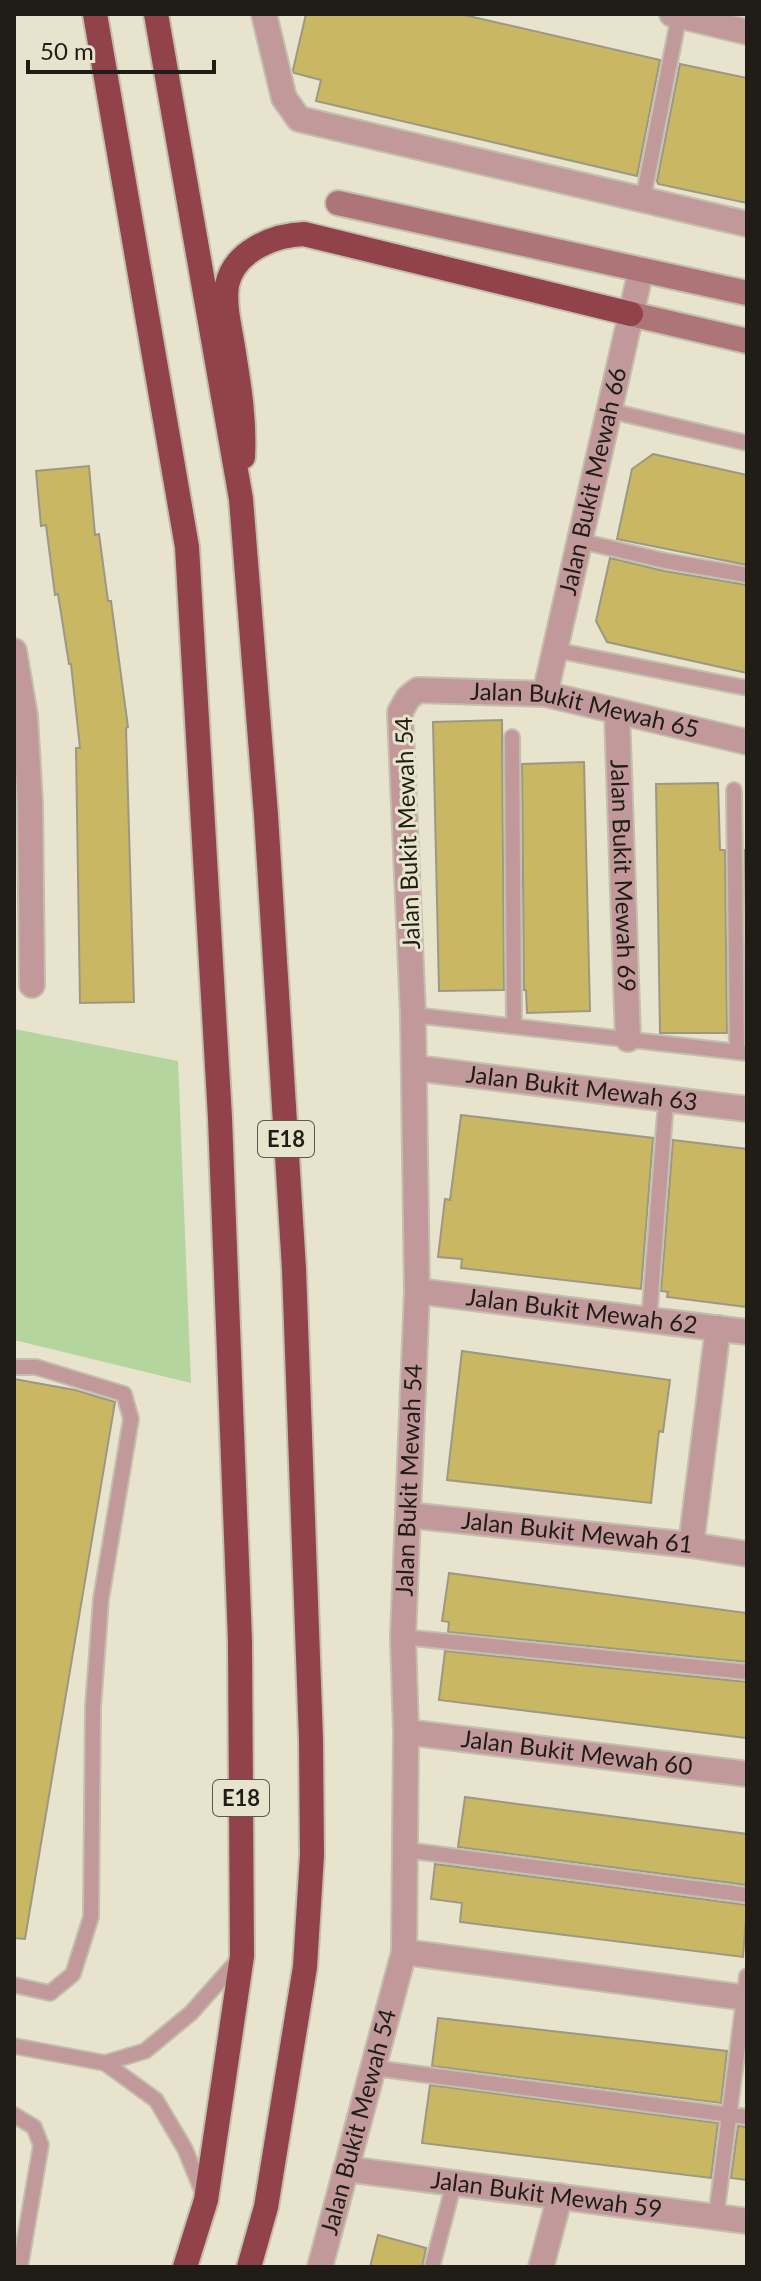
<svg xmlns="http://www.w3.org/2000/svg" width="761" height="2281" font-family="Lato,sans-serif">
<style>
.green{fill:#b4d59d}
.building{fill:#c9b763;stroke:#9c9883;stroke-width:2}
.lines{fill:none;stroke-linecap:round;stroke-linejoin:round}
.lane-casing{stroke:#c3bfac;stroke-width:18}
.street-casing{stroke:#c3bfac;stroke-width:28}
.secondary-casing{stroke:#c3bfac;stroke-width:28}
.highway-casing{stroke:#c3bfac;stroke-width:28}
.lane{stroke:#c1999b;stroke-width:14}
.street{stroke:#c1999b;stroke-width:24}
.secondary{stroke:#ae7578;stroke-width:24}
.highway{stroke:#91424b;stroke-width:24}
.labels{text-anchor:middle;stroke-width:6;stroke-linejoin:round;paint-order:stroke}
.shield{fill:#e7e3cd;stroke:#5b584c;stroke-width:2}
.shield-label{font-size:22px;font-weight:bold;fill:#1f1d15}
.street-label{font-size:24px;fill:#1f1d15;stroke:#e7e3cd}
</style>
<rect width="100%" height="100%" fill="#e7e3cd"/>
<path class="green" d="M14 1029 178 1061 191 1383 14 1340Z"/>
<path class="building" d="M306 14H460L660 60 637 176 316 101 321 80 294 73 293 70Z
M680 64 747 78V203L658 184 657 181Z
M653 454 747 475V565L617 539 632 469Z
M89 466 95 535 99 534 108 601H111L128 727 126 728 134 1002 80 1003 76 748H80L71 664H69L58 594 55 595 46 525 41 526 36 471Z
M610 558 664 571 747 585V673L607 642 596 621Z
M502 720 504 990 439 991 433 722Z
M584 762 590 1011 527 1013 526 990H524L522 764Z
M718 783 720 850H725L727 1033H660L656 784Z
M745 850H747V1033Z
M461 1115 653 1138 641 1289 461 1268 462 1259 438 1257 445 1199 450 1200Z
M673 1140 747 1149V1307L667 1297 668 1292 661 1291Z
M462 1351 670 1380 663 1432 659 1431 651 1503 447 1480Z
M14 1379 75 1390 115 1402 25 1939 14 1938Z
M449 1573 747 1613V1662L448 1632 449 1622 442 1621Z
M445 1651 747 1682V1738L439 1700Z
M465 1797 747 1834V1885L458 1847Z
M435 1864 747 1905 743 1957 460 1922 462 1903 431 1899Z
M438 2018 727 2051 721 2103 432 2066Z
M430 2085 718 2123 711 2178 422 2143Z
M738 2126 747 2127V2180L731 2178Z
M378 2235 426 2248 422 2267H370Z"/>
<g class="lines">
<defs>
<path id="lane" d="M643 199 679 16
M611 411 747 443
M580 541 666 561 747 575
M555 650 747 688
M512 737 514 1026
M734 790 737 1052
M413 1015 747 1053
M649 1320 666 1101
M14 1367H36L124 1394 131 1419 101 1599 93 1707 91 1917 73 1974 50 1993 14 1985
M403 1637 747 1672
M406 1850 747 1895
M14 2046 105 2063 156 2100 185 2149 204 2196
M105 2063 145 2051 191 2013 240 1958
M374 2068 747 2117
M14 2115 34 2127 41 2145 20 2267
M716 2217 747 1976
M432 2267 454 2183"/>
<g id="street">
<path d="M264 14 284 98 299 119 747 224"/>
<path d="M672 14 747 32"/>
<path d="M14 651 25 716 30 804 32 985"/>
<path id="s1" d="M545 694 641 270"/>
<path id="s2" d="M617 712 628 1039"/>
<path id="s3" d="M415 1068 747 1109"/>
<path id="s4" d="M417 1291 747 1332"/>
<path id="s5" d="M408 1515 691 1545 747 1554"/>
<path d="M691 1545 718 1328"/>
<path id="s6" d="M406 1732 747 1774"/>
<path d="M404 1952 747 1998"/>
<path id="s7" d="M346 2169 747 2221"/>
<path id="s8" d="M320 2267 404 1952 406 1732 403 1637 417 1291 413 1015 400 712 408 698 418 690 545 694 747 742"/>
<path d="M541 2267 560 2196"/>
</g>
<path id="secondary" d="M338 203 747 293
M631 314 747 341"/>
<path id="highway" d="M95 14 187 547 220 1118 240 1641 242 1956 206 2200 185 2267
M156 14 241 499 266 815 294 1269 311 1740 312 1855 305 1967 266 2207 249 2267
M243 457C245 419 239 384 233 347 230 327 224 306 227 285 234 251 274 235 304 234L631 314"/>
</defs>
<use href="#lane" class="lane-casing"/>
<use href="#street" class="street-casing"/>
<use href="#secondary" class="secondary-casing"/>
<use href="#highway" class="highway-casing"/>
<use href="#lane" class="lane"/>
<use href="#street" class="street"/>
<use href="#secondary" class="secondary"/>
<use href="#highway" class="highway"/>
</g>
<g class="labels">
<g class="shield">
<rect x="258" y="1121" width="56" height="36" rx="6"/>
<rect x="213" y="1780" width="56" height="36" rx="6"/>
</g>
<g class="shield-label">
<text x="286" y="1147">E18</text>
<text x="241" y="1806">E18</text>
</g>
<g class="street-label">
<text dy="8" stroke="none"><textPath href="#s1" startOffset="218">Jalan Bukit Mewah 66</textPath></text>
<text dy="8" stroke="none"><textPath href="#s8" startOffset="1764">Jalan Bukit Mewah 65</textPath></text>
<text transform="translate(408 833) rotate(-92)" y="8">Jalan Bukit Mewah 54</text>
<text dy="8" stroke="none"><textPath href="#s2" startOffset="164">Jalan Bukit Mewah 69</textPath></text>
<text dy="8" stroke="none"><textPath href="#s3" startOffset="168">Jalan Bukit Mewah 63</textPath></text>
<text dy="8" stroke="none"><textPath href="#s4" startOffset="166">Jalan Bukit Mewah 62</textPath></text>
<text dy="8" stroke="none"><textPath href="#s8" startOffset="798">Jalan Bukit Mewah 54</textPath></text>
<text dy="8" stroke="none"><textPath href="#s5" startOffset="170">Jalan Bukit Mewah 61</textPath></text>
<text dy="8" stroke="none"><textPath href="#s6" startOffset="172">Jalan Bukit Mewah 60</textPath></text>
<text dy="8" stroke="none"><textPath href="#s8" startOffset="150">Jalan Bukit Mewah 54</textPath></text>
<text dy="8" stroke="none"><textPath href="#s7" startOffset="202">Jalan Bukit Mewah 59</textPath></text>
</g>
</g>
<rect width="761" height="2281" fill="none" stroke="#1f1d15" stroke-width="32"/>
<path d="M28 60v12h186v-12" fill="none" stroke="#1f1d15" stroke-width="4"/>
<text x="40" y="60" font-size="24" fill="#1f1d15" stroke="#e7e3cd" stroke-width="6" paint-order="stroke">50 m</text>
</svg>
